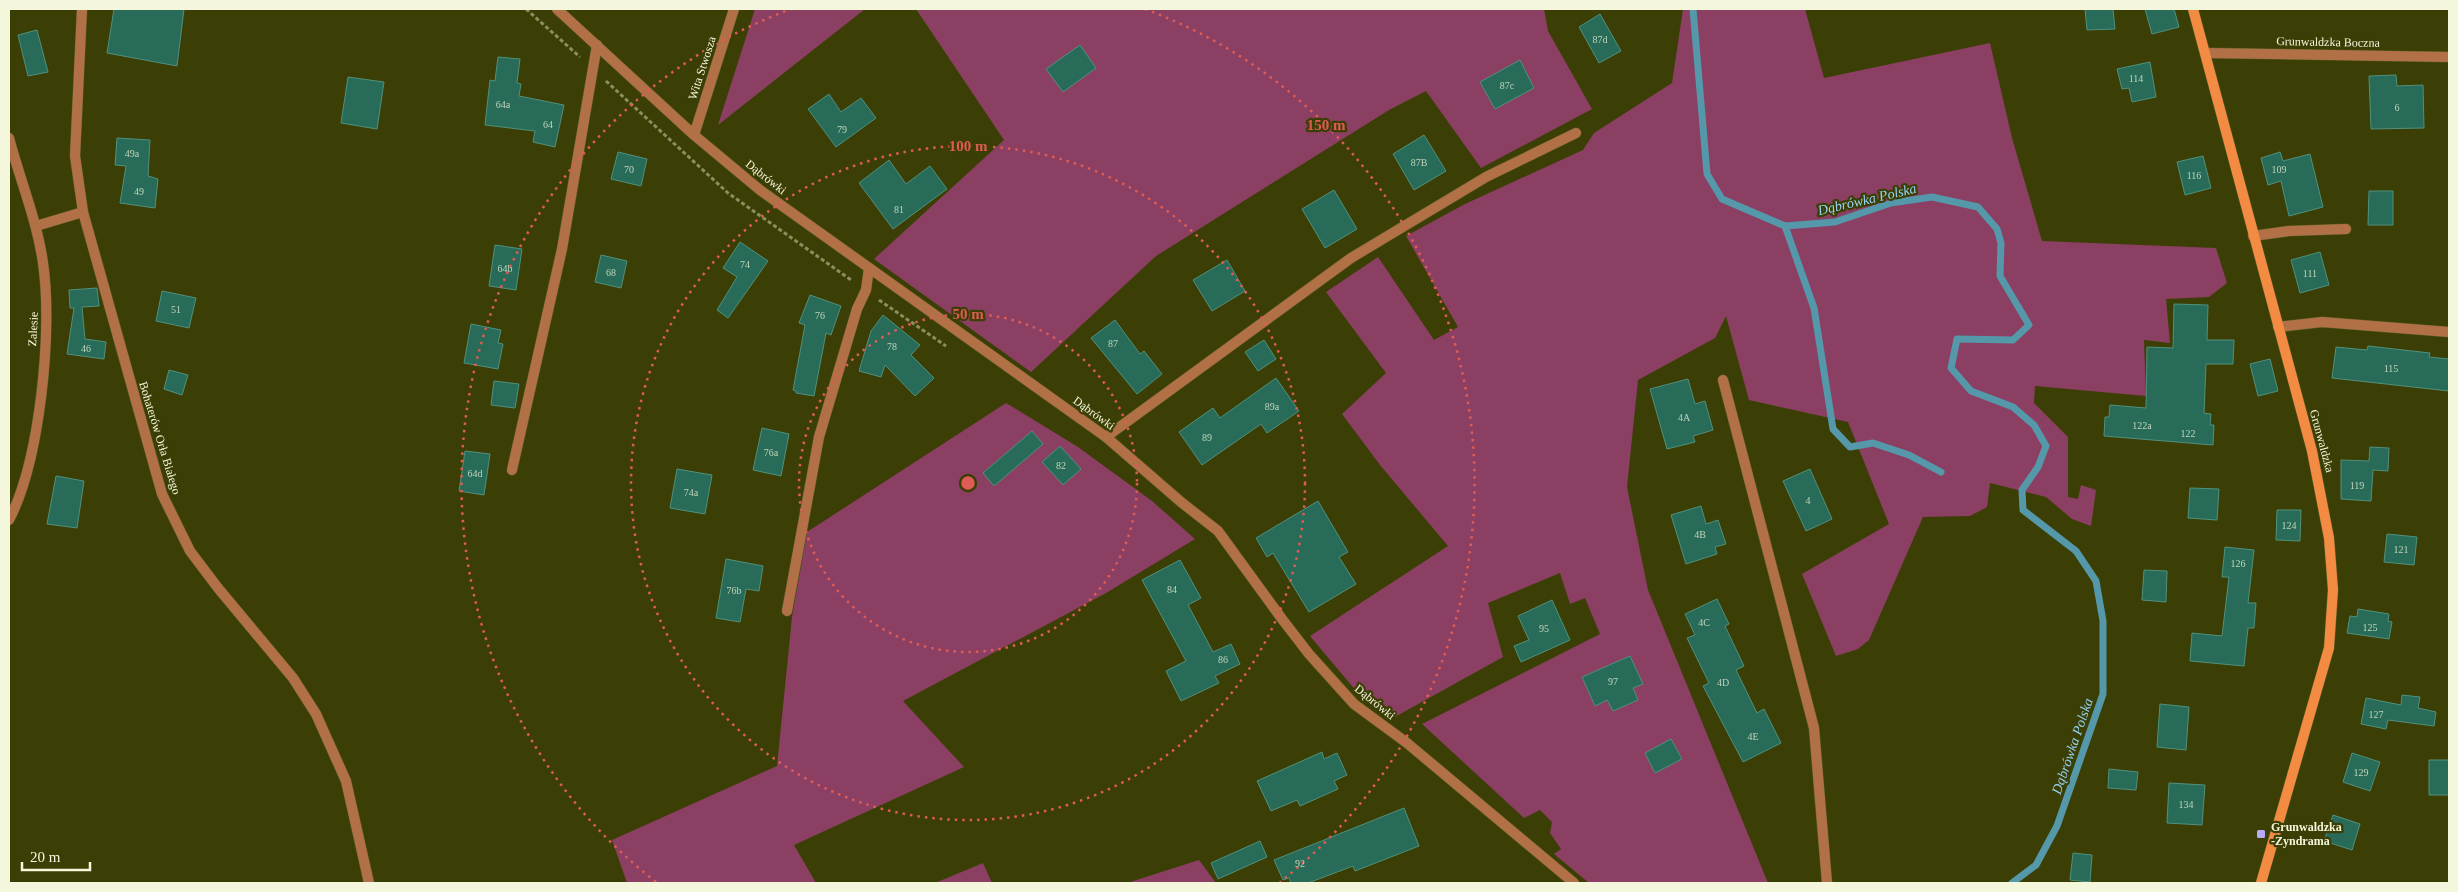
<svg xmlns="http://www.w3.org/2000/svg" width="2458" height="892" font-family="Georgia,serif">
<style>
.green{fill:#8b3f63}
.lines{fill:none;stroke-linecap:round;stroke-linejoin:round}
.stream{stroke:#5598aa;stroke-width:7}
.building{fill:#276b58;stroke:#50917d}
.lane-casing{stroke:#595c27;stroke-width:11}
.street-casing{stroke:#595c27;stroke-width:11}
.secondary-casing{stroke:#595c27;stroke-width:11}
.path{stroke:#8b8e60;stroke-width:3;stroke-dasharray:4 2.5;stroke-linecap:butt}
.lane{stroke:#b27046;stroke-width:10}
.street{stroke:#b27046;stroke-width:10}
.secondary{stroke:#f48b43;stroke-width:10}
.ring{fill:none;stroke:#de5c55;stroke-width:2.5;stroke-dasharray:2.5 5}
.poi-dot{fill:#b9abf7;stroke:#3c3f05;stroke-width:2}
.labels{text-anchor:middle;stroke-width:4.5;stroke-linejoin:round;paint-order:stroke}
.number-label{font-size:10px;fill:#c1d4ba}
.street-label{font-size:12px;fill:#f4f7db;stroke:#3c3f05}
.poi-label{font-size:12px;font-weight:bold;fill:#f4f7db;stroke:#3c3f05;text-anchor:start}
.water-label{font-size:14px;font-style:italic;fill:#95d3f4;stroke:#3c3f05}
.centre{fill:#de5c55;stroke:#3c3f05;stroke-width:2.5}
.ring-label{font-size:15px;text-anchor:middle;font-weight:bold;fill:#de5c55;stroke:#3c3f05;stroke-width:4.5;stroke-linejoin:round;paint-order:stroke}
</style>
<rect width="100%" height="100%" fill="#3c3f05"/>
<path class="green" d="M755 9H865L718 125Z
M916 9H1544L1548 31 1592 109 1481 168 1426 91 1389 110 1156 256 1031 372 874 259 1004 140Z
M1683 9H1805L1824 78 1990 43 2012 138 2042 241 2216 248 2227 283 2209 297 2166 299 2170 343 2144 340 2146 396 2035 386 2034 403 2068 437V497L2078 499 2081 485 2096 490 2091 526 2072 519 2046 497 1990 483 1987 507 1970 516 1923 517 1869 640 1858 649 1836 656 1802 574 1889 524 1848 422 1749 400 1726 316 1715 338 1638 380 1627 487 1648 590 1768 883H1589L1554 854 1561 849 1550 833 1552 822 1540 810 1524 818 1422 724 1600 634 1585 598 1570 604 1560 573 1488 603 1503 657 1393 718 1357 692 1310 636 1448 546 1380 465 1342 414 1386 373 1326 292 1378 257 1434 340 1458 327 1406 236 1465 204 1583 150 1594 133 1672 83Z
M1006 403 1078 447 1152 501 1195 539 1106 593 903 701 964 767 794 845 816 883H627L612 840 777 766 792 617 807 532Z
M1199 860 1216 883H1127Z
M983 863 992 883H935Z"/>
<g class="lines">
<path class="stream" d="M1693 9 1707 174 1722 199 1785 226 1835 222 1891 203 1932 197 1978 207 1997 229 2001 243 2000 276 2029 325 2013 340 1957 339 1951 368 1971 391 2013 407 2034 425 2046 446 2038 467 2022 490 2023 510 2076 551 2096 581 2103 621V694L2057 826 2036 865 2012 883
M1785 226 1814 308 1833 429 1850 447 1873 443 1909 455 1941 472"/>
</g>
<path class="building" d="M114 9H184L177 66 107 53Z
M2085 9H2113L2115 29 2087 30Z
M2145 9H2174L2179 27 2152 34Z
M1600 14 1621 51 1599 63 1579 27Z
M37 30 48 72 28 76 18 35Z
M1080 45 1096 68 1063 92 1046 69Z
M498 57 520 59 517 83 521 84 519 96 564 105 555 147 533 142 535 131 485 125 490 80 495 81Z
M1520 60 1534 88 1495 109 1480 82Z
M2150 62 2156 97 2132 102 2129 88 2122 89 2117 69Z
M2396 75 2397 86 2423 85 2424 128 2371 129 2369 76Z
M348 77 384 82 377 129 341 123Z
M829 94 841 112 861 98 876 118 836 147 808 109Z
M1424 135 1446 171 1414 190 1393 154Z
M117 138 150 140 148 176 158 179 155 208 120 203 126 166 115 165Z
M618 152 647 159 641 186 611 179Z
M2280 152 2283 161 2310 154 2323 207 2289 216 2281 181 2268 185 2261 158Z
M2203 156 2211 188 2185 195 2177 162Z
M889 160 906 184 930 166 947 189 893 229 859 183Z
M1334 190 1357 229 1325 248 1302 209Z
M2369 191H2393V225H2368Z
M740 242 768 261 728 318 717 310 737 277 723 268Z
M495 245 522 249 516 290 489 286Z
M2320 252 2329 285 2300 293 2291 260Z
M601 255 627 261 621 288 595 282Z
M1227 260 1245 291 1212 311 1193 280Z
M97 288 99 306 82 307 85 339 106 342 104 359 67 354 74 308H70L69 290Z
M162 291 196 298 189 328 156 321Z
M810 295 841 306 831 335 826 333 814 396 796 393V391L793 390 805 325 799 323Z
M2174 304 2208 305 2207 340H2234L2233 364H2206L2204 413 2211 414 2210 425H2214L2213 445 2104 436 2105 417H2109L2110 405 2146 408 2147 347 2173 348Z
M883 315 920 345 911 355 934 378 915 396 885 365 881 377 859 371 871 331Z
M1115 320 1140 354 1144 351 1162 374 1137 394 1091 338Z
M471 324 501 330 498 343 503 344 498 369 464 363Z
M1264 340 1276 359 1258 371 1245 352Z
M2368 346 2430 353 2429 357 2449 359V391L2332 378 2336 347 2367 350Z
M2270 359 2278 391 2258 396 2250 364Z
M169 370 188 375 182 395 164 389Z
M1276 378 1299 411 1267 433 1261 424 1202 465 1179 432 1213 408 1220 418Z
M1688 379 1695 404 1705 401 1713 430 1693 436 1695 442 1667 449 1650 389Z
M494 381 519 384 515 408 491 405Z
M762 428 789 434 781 476 753 470Z
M1032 431 1043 444 994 486 983 473Z
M1060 446 1081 469 1063 485 1042 462Z
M2370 447 2389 448 2388 471 2373 470 2371 501 2341 499V460L2369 461Z
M465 451 490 454 484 495 459 491Z
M677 469 712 475 705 514 670 508Z
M1810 469 1832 519 1806 531 1783 481Z
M56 476 84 481 77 528 47 524Z
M2190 488 2219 489 2217 520 2188 518Z
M1318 501 1348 552 1339 557 1356 584 1309 612 1273 553 1267 557 1256 538Z
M1701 506 1706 524 1718 520 1726 544 1715 547 1717 554 1686 564 1671 515Z
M2277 510H2301L2300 541 2276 540Z
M2387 534 2417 537 2414 565 2384 562Z
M2225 547 2254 550 2248 603H2256L2254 628H2248L2244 666 2190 661 2192 633 2222 636 2229 577H2222Z
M726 559 763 566 759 591 746 589 740 622 716 618Z
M1180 560 1201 598 1188 605 1213 652 1231 644 1240 664 1215 676 1219 683 1181 701 1166 671 1186 661 1142 580Z
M2144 570 2167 571 2166 602 2142 600Z
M1717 599 1729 624 1725 626 1744 666 1736 670 1757 713 1764 709 1781 743 1743 762 1703 686 1709 683 1687 638 1695 635 1685 614Z
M1552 600 1570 640 1521 662 1514 646 1529 640 1518 616Z
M2358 609 2389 614 2388 621 2392 622 2389 639 2347 633 2350 616 2357 617Z
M1630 656 1643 684 1633 688 1638 700 1613 711 1607 700 1595 706 1582 677Z
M2402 695 2420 697 2418 708 2436 712 2434 726 2388 720 2386 729 2361 724 2366 698 2401 705Z
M2160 704 2189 707 2186 750 2157 747Z
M1671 739 1682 759 1655 773 1645 753Z
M1322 752 1324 759 1337 753 1347 775 1334 781 1338 789 1300 806 1297 800 1271 811 1257 781Z
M2352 753 2380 762 2370 791 2343 782Z
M2429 760H2449V795H2429Z
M2109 769 2138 772 2136 790 2108 788Z
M2169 783 2205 785 2202 825 2167 823Z
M1404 808 1419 846 1355 871 1353 866 1308 883H1291L1289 878 1283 880 1274 860Z
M2333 815 2360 824 2352 850 2324 841Z
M1260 841 1267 857 1218 879 1211 863Z
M2073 853 2092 855 2090 882 2070 880Z"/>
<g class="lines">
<defs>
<path id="lane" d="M2253 236 2289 231 2346 229
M2278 327 2322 322 2449 332
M1723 380 1814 728 1827 883
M1106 437 1351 258 1486 177 1576 133
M512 470 562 249 597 45
M787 611 819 437 857 309 866 290 869 268"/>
<path id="street" d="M82 9 75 156 83 212 162 494 190 551 218 588 293 678 316 714 346 781 369 883
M557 9 694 135 760 190 1106 437 1181 502 1218 531 1282 619 1309 654 1354 704 1407 743 1574 883
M2206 53 2449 57
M694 135 734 9
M9 138C20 180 37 220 43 263 53 330 40 461 9 520
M36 226 83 212"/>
<path id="secondary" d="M2193 9 2312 451 2329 538 2333 590 2329 648 2261 883"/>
</defs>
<use href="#lane" class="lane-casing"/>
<use href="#street" class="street-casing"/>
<use href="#secondary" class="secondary-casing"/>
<path class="path" d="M526 9 580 57
M606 81 728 193 851 280
M879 300 946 346"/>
<use href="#lane" class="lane"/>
<use href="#street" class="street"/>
<use href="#secondary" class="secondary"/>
</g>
<g class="ring">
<circle cx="968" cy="483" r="169"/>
<circle cx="968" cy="483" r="337"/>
<path d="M656 882A506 506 0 0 1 791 9M1145 9A506 506 0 0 1 1280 882"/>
</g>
<rect class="poi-dot" x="2256" y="829" width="10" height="10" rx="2.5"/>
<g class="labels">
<g class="number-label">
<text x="1600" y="43">87d</text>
<text x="2136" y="82">114</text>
<text x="1507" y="89">87c</text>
<text x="503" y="108">64a</text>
<text x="2397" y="111">6</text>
<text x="548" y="128">64</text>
<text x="842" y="133">79</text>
<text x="132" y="157">49a</text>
<text x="1419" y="166">87B</text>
<text x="629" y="173">70</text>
<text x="2279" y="173">109</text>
<text x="2194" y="179">116</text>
<text x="139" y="195">49</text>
<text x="899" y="213">81</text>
<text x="745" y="268">74</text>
<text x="505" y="272">64b</text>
<text x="611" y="276">68</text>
<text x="2310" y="277">111</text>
<text x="176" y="313">51</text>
<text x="820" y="319">76</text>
<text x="1113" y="347">87</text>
<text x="892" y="350">78</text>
<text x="86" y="352">46</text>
<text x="2391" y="372">115</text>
<text x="1272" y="410">89a</text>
<text x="1684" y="421">4A</text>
<text x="2142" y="429">122a</text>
<text x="2188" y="437">122</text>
<text x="1207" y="441">89</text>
<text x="771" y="456">76a</text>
<text x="1061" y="469">82</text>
<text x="475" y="477">64d</text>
<text x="2357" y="489">119</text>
<text x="691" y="496">74a</text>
<text x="1808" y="504">4</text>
<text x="2289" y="529">124</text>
<text x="1700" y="538">4B</text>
<text x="2401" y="553">121</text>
<text x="2238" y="567">126</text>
<text x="1172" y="593">84</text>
<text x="734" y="594">76b</text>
<text x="1704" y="626">4C</text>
<text x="2370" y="631">125</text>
<text x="1544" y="632">95</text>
<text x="1223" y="663">86</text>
<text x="1613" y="685">97</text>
<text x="1723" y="686">4D</text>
<text x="2376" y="718">127</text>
<text x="1753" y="740">4E</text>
<text x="2361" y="776">129</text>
<text x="2186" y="808">134</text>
<text x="1300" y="867">92</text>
</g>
<g class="street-label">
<text transform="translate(2328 42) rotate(1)" y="4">Grunwaldzka Boczna</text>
<text transform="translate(702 68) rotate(-72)" y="4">Wita Stwosza</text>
<text transform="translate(766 177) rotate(38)" y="4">Dąbrówki</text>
<text transform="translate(33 329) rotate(-87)" y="4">Zalesie</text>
<text transform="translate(1094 413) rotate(36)" y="4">Dąbrówki</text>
<text transform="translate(160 438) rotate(73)" y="4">Bohaterów Orła Białego</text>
<text transform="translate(2322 441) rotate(75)" y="4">Grunwaldzka</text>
<text transform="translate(1375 702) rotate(39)" y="4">Dąbrówki</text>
</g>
<g class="poi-label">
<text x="2271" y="831">Grunwaldzka<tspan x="2271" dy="14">-Zyndrama</tspan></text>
</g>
<g class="water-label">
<text transform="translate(1867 199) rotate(-13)" y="5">Dąbrówka Polska</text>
<text transform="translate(2072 746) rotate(-71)" y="5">Dąbrówka Polska</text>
</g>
</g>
<circle cx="968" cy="483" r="8" class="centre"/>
<g class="ring-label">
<text x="1326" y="130">150 m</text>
<text x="968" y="151">100 m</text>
<text x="968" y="319">50 m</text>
</g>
<rect width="2458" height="892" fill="none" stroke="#f4f7db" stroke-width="20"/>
<path d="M22 862v8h68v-8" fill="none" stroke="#f4f7db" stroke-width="2.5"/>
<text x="30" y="862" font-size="15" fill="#f4f7db" stroke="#3c3f05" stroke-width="4" paint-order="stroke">20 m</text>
</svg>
